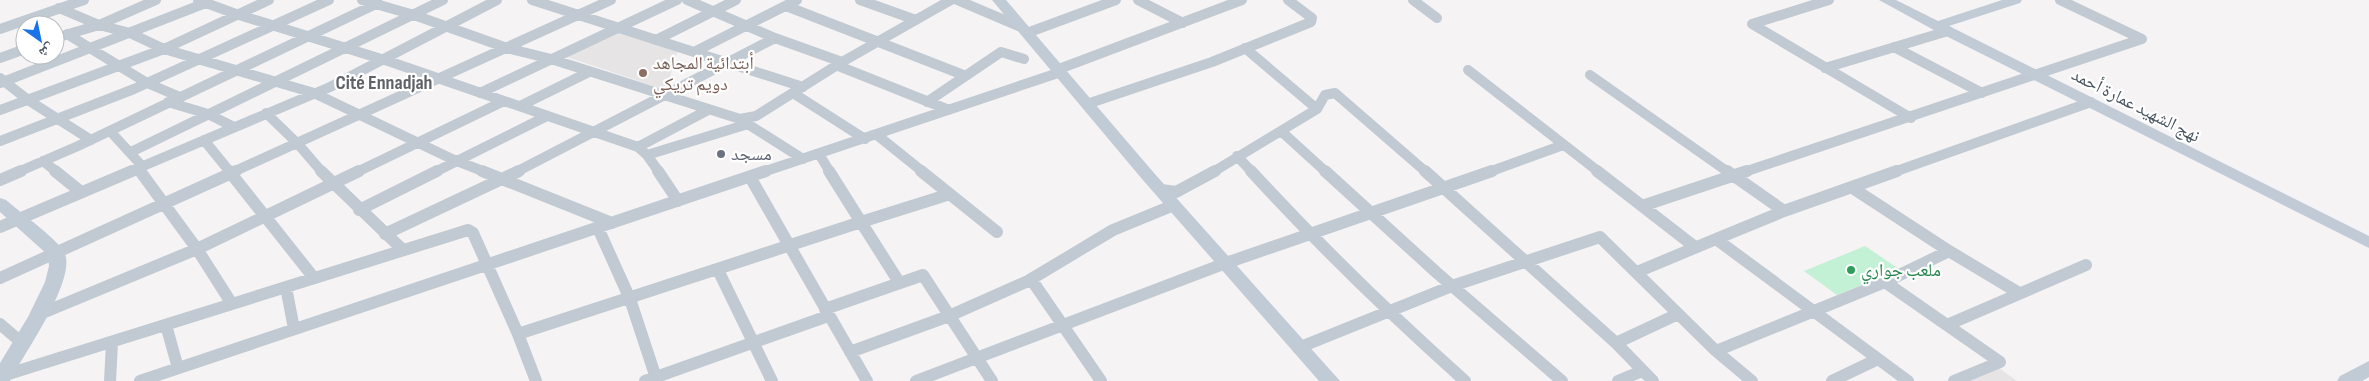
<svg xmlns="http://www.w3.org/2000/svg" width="2369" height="381" font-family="'Sofia Sans Condensed','Noto Naskh Arabic',sans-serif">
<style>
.education{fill:#e6e4e5}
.green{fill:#c3f1d5}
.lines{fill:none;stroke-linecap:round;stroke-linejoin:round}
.street-far1{stroke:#c1cad2;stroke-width:10}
.street{stroke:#c1cad2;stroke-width:12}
.secondary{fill:#c1cbd6;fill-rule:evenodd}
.education-dot{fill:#8d6e63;stroke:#fff;stroke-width:2}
.worship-dot{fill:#6b7280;stroke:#fff;stroke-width:2}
.leisure-dot{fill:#2e9e5b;stroke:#fff;stroke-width:2}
.labels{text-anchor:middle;stroke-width:4.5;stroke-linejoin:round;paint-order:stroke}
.education-label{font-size:18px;fill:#785e54;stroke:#fff;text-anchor:start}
.street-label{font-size:18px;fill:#4a5661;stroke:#fff}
.worship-label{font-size:18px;fill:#5b616d;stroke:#fff;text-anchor:start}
.leisure-label{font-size:18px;fill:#27864d;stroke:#fff;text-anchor:start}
.quarter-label{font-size:20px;font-weight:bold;fill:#5f6368;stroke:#fff}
</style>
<rect width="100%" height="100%" fill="#f5f3f3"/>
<path class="education" d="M618 30 678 50 666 90 564 56Z
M1999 368 2017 381H1968Z"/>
<path class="green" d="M1865 246 1899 269 1837 295 1804 271Z"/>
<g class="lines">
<path class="street-far1" d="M198 0 236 14 391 62 638 147 647 155 659 172
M362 0 414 15 507 48 551 59 740 119 756 116 842 62 951 0
M532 0 803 87
M860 0 916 20
M957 0 1021 27
M1138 0 1183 23
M1413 0 1437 18
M1829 0 1752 24 1911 118
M786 6 966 76
M59 8 99 25 130 33 164 49 314 93 452 159 485 172
M0 29 84 0
M1027 33 1116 0
M67 34 147 83 180 97
M55 38 99 25 156 0
M775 38 842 62
M656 40 736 0
M1894 47 1982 93
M1245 48 1317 109
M696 51 797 0
M0 58 25 49
M836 65 949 110
M1825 68 1948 31
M1059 69 1242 0
M1468 70 1599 172
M1590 75 1728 172
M0 78 28 100 91 140
M0 83 208 2
M480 93 677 0
M793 93 865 139
M168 102 208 114 234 127
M927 102 1001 52 1024 59
M1087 104 1212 62 1311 22 1312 18 1288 0
M520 106 589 72
M0 110 164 49 269 0
M266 113 298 144 322 172
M743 121 803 159
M110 131 142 166
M1281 131 1326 172
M877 135 923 172
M204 140 230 172
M0 141 134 89 329 0
M638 147 708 110
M131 152 443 0
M819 154 830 172
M647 155 748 124
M1237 156 1252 172
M43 161 57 172
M138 168 141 172
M18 172 78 146 378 3
M129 172 330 87 497 0
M233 172 611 0
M357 172 504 101
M435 172 547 116
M516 172 775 38 687 0
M763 172 1061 72
M1213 172 1317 109 1325 95 1335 93 1426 172
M1489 172 1563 145
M1744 172 2142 39 2060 0
M1894 172 2091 102"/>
<path class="street" d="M55 171 81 192
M140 171 197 249 232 304
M229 171 314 278
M321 171 403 250
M482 171 612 223
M658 171 678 201
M921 171 997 232
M1251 171C1319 245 1390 314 1465 381
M1325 171 1436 272 1562 381
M1425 171 1616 343 1653 381
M1597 171 1695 247
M1727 171 1784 211
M750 177 867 381
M0 180 21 171
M1851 187 1949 251 2019 293
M1161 190 1176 192 1215 171
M1642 206 1747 171
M359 210 437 171
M0 227 132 171
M598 228 630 299 657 381
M385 234 519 171
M1716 239 1784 211 1897 171
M718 270 772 381
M1637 272 1716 239 1908 381
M0 278 236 171
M1031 279 1101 381
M899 282 861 222 950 194
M1885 282 2000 362 1954 381
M286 287 294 329
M825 309 923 275 992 381
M40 314 197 249 359 171
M0 324 21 342
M166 325 178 368
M1947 325 2086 265
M518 334 861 222 829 171
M1616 343 1678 314
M1298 348 1452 286 1600 237 1716 351 1752 381
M1716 351 1885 282 1949 251
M850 352 949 316 1028 281 1113 230 1174 205
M2 376 468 230 473 233 518 334 536 381
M110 381 112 343
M140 381 766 171
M645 381 828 316
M916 381 1226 263 1492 171
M1618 381 1642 371
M1832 381 1878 359"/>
<path class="secondary" d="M992 0H1006L1154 173 1340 381H1319L1142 179Z
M1879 0H1896L1938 21 2002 0H2022L2020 3 1949 26 2369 236V248L1932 29Z
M0 198 6 200C21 213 52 235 63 250 81 275 22 356 10 381H0V363L28 317 45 282 49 266 48 255 0 212Z
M2369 361V377L2362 381H2337L2340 376Z"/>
</g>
<circle class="education-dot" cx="643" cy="73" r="5"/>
<circle class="worship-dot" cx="721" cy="154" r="5"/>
<circle class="leisure-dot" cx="1851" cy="270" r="5"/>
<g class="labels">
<g class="education-label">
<text x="653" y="69">أبتدائية المجاهد<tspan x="653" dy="21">دويم تريكي</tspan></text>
</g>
<g class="street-label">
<text transform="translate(2136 105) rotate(27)" y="6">نهج الشهيد عمارة أحمد</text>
</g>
<g class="worship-label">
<text x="731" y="160">مسجد</text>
</g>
<g class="leisure-label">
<text x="1861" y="276">ملعب جواري</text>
</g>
<g class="quarter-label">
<text x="384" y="89">Cité Ennadjah</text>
</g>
</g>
<g transform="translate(40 40) rotate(147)"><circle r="24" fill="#ffffff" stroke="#b7bbc0"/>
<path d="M0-4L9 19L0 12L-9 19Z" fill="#1a73e8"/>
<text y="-8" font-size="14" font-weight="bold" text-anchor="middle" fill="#4a5661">ش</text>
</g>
</svg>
